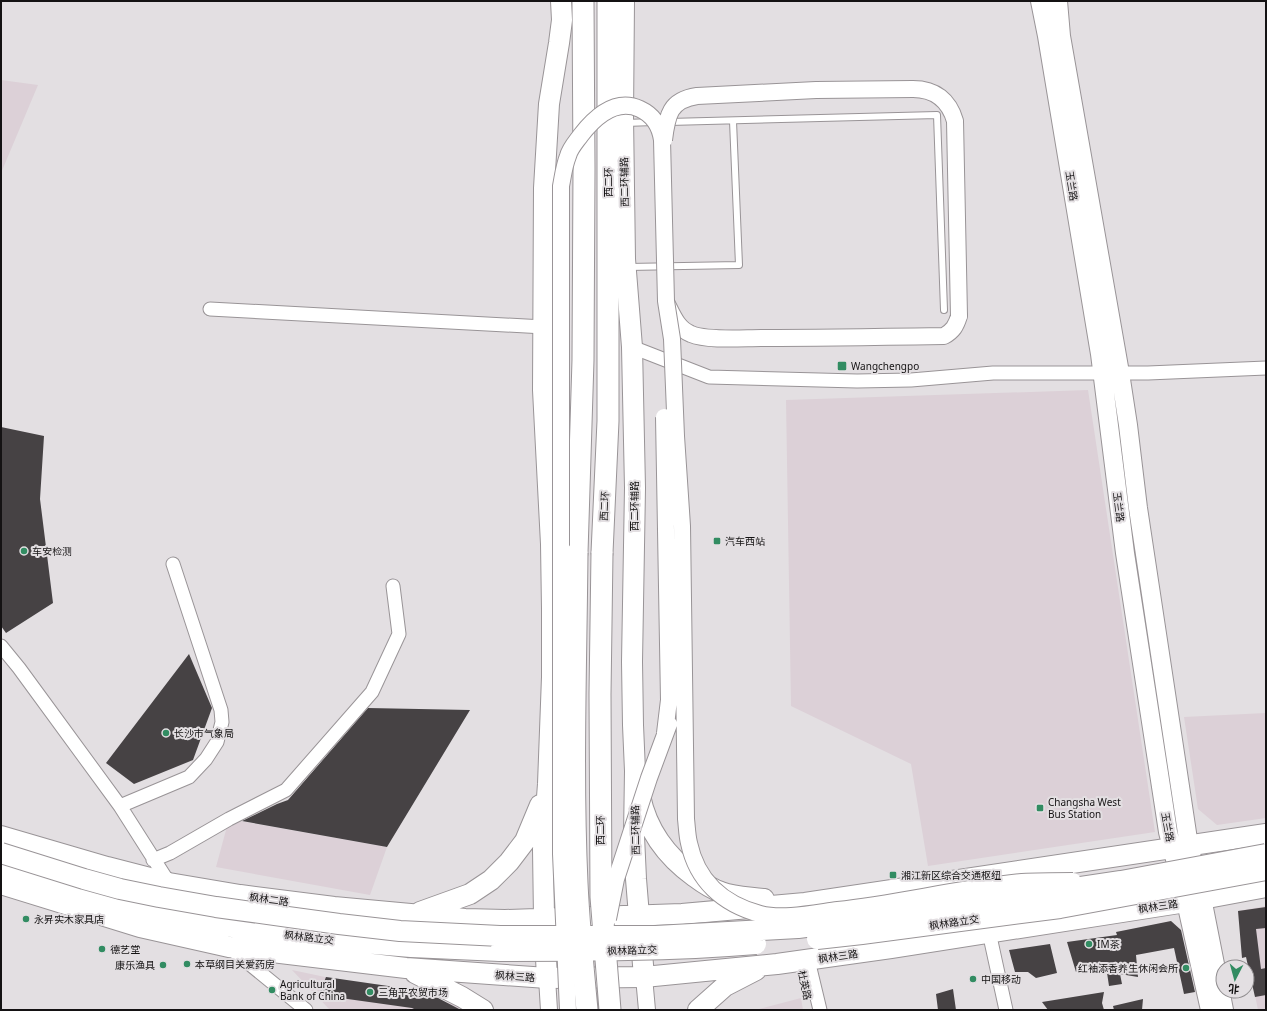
<svg xmlns="http://www.w3.org/2000/svg" width="1267" height="1011" font-family="'Noto Sans','Noto Sans SC',sans-serif">
<style>
.built{fill:#dcd0d7}
.building{fill:#464244}
.lines{fill:none;stroke-linecap:round;stroke-linejoin:round}
.service-casing{stroke:#999497;stroke-width:8}
.minor-casing{stroke:#999497;stroke-width:15}
.tertiary-casing{stroke:#999497;stroke-width:18}
.secondary-casing{stroke:#999497;stroke-width:20}
.primary-casing{stroke:#999497;stroke-width:22}
.trunk-casing{stroke:#999497;stroke-width:23}
.service{stroke:#fff;stroke-width:6}
.minor{stroke:#fff;stroke-width:13}
.tertiary{stroke:#fff;stroke-width:16}
.secondary{stroke:#fff;stroke-width:18}
.primary{stroke:#fff;stroke-width:20}
.trunk{stroke:#fff;stroke-width:21}
.tertiary-bridge-casing{stroke:#999497;stroke-width:18;stroke-linecap:butt}
.primary-bridge-casing{stroke:#999497;stroke-width:22;stroke-linecap:butt}
.trunk-bridge-casing{stroke:#999497;stroke-width:23;stroke-linecap:butt}
.tertiary-bridge{stroke:#fff;stroke-width:16}
.primary-bridge{stroke:#fff;stroke-width:20}
.trunk-bridge{stroke:#fff;stroke-width:21}
.poi-dot{fill:#328c62;stroke:#e3dfe2;stroke-width:1.5}
.labels{text-anchor:middle;stroke-width:4;stroke-linejoin:round;paint-order:stroke}
.street-label{font-size:10px;fill:#141213;stroke:#e3dfe2}
.poi-label{font-size:10px;fill:#141213;stroke:#e3dfe2;text-anchor:start}
</style>
<rect width="100%" height="100%" fill="#e3dfe2"/>
<path class="built" d="M1 80 38 85 1 173Z
M1088 390 1155 832 928 866 911 764 791 706 786 400Z
M1266 713V818L1217 825 1198 809 1184 717Z
M229 819 387 847 370 895 216 867Z
M1266 906V1010H1258L1238 911Z
M292 970 467 1007 470 1010H330Z
M801 998 803 1010H755Z"/>
<path class="building" d="M1 427 44 436 40 499 53 603 6 633 1 626Z
M189 654 212 708 193 760 134 784 106 763Z
M368 708 470 710 387 847 242 821 277 804 288 800Z
M1266 907V928L1256 929 1261 969 1266 968V995L1255 997 1246 957 1242 958 1238 911Z
M1171 921 1181 930 1195 992 1184 994 1174 948 1136 955 1138 977 1120 974 1122 984 1109 986 1106 966 1076 972 1067 942 1117 935 1116 932Z
M1050 944 1057 973 1036 978 1028 972H1015L1009 950Z
M326 977 409 989 438 998 461 1010H416L412 1008 319 995Z
M953 989 956 1010H938L936 994Z
M1104 992 1102 1003 1104 1010H1048L1042 1002Z
M1143 999 1142 1010H1114L1113 1006Z"/>
<g class="lines">
<defs>
<path id="service" d="M669 122 937 115 944 310
M625 123 654 122
M628 267 739 265 733 121"/>
<path id="minor" d="M210 309 544 327
M632 347 709 377 857 381 911 380 993 373H1148L1266 368
M1 646 19 668 120 806 169 883
M120 806 189 777 206 759 217 742 222 722 221 710 173 564
M153 860 170 853 229 819 286 790 372 692 399 634 393 586
M989 932 1006 1010
M230 948 306 1010
M808 960 820 1010"/>
<path id="tertiary" d="M667 304C673 316 678 329 691 334 708 341 743 338 761 338 822 338 883 337 944 336 953 331 956 326 959 316
M644 977 647 1010
M547 978 549 1010"/>
<path id="secondary" d="M1040 1 1047 36 1100 354 1125 553 1168 832 1186 902 1210 1010
M1058 1 1061 36 1120 373 1128 425 1138 508 1189 846 1202 898 1224 1010"/>
<path id="primary" d="M624 1 623 116 625 259 632 347 635 488 632 662 633 725 635 771 634 836 636 879 644 977
M640 796C647 830 667 857 695 877 703 883 712 889 721 892 734 897 750 897 764 899
M1 836 107 867 169 883 240 895 334 907 465 919 505 920 682 914 805 903 1266 834
M1 869 115 905 196 921 261 932 328 940 411 947 500 951
M1 884 140 927 229 947 406 968 547 978 644 977 777 964 891 948 1186 902 1266 887
M420 912 470 894 491 880 509 862 525 841 540 805
M415 973 462 997 483 1010
M547 978 544 918 543 849 548 784 552 677V609L551 544 543 390 544 188 549 104 559 43 562 20 561 1
M698 1010 725 986 756 970"/>
<path id="trunk" d="M577 553 583 360 584 169 583 1
M602 553 608 421V1"/>
</defs>
<use href="#service" class="service-casing"/>
<use href="#minor" class="minor-casing"/>
<use href="#tertiary" class="tertiary-casing"/>
<use href="#secondary" class="secondary-casing"/>
<use href="#primary" class="primary-casing"/>
<use href="#trunk" class="trunk-casing"/>
<use href="#service" class="service"/>
<use href="#minor" class="minor"/>
<use href="#tertiary" class="tertiary"/>
<use href="#secondary" class="secondary"/>
<use href="#primary" class="primary"/>
<use href="#trunk" class="trunk"/>
<defs>
<path id="tertiary-bridge" d="M664 140C667 115 670 100 697 96L816 90 913 89C935 89 949 100 955 121L959 316
M664 417 669 700 665 733
M608 919 616 879 649 778 669 724
M568 1010 561 854V186C563 176 564 166 568 156 570 148 576 142 581 135 595 117 616 98 640 109 653 115 660 126 662 140L666 301 672 339 676 436 682 526 686 819C687 827 687 835 689 843 697 881 723 904 760 914 783 920 815 913 838 910 900 903 960 888 1022 882 1039 881 1056 881 1073 881"/>
<path id="primary-bridge" d="M1 853 84 879 120 889 159 897 216 907 339 924 400 931 500 936H656L798 928 873 918 1121 881 1266 854
M817 939 862 934 1060 908 1266 870
M500 951C585 951 670 951 756 944"/>
<path id="trunk-bridge" d="M577 553C576 663 572 774 577 883 579 926 583 968 587 1010
M602 553 600 694 601 897 610 1010"/>
</defs>
<use href="#tertiary-bridge" class="tertiary-bridge-casing"/>
<use href="#primary-bridge" class="primary-bridge-casing"/>
<use href="#trunk-bridge" class="trunk-bridge-casing"/>
<use href="#tertiary-bridge" class="tertiary-bridge"/>
<use href="#primary-bridge" class="primary-bridge"/>
<use href="#trunk-bridge" class="trunk-bridge"/>
</g>
<g class="poi-dot">
<rect x="837" y="361" width="10" height="10" rx="2"/>
<rect x="713" y="537" width="8" height="8" rx="2"/>
<circle cx="24" cy="551" r="4"/>
<circle cx="166" cy="733" r="4"/>
<rect x="1036" y="804" width="8" height="8" rx="2"/>
<rect x="889" y="871" width="8" height="8" rx="2"/>
<circle cx="26" cy="919" r="4"/>
<circle cx="1089" cy="944" r="4"/>
<circle cx="102" cy="949" r="4"/>
<circle cx="187" cy="964" r="4"/>
<circle cx="163" cy="965" r="4"/>
<circle cx="1186" cy="968" r="4"/>
<circle cx="973" cy="979" r="4"/>
<circle cx="272" cy="990" r="4"/>
<circle cx="370" cy="992" r="4"/>
</g>
<g class="labels">
<g class="street-label">
<text transform="translate(608 182) rotate(-90)" y="4">西二环</text>
<text transform="translate(624 182) rotate(-91)" y="4">西二环辅路</text>
<text transform="translate(1072 186) rotate(81)" y="4">玉兰路</text>
<text transform="translate(604 506) rotate(-87)" y="4">西二环</text>
<text transform="translate(634 506) rotate(-90)" y="4">西二环辅路</text>
<text transform="translate(1119 507) rotate(83)" y="4">玉兰路</text>
<text transform="translate(1168 827) rotate(80)" y="4">玉兰路</text>
<text transform="translate(600 830) rotate(-90)" y="4">西二环</text>
<text transform="translate(635 830) rotate(-91)" y="4">西二环辅路</text>
<text transform="translate(269 899) rotate(8)" y="4">枫林二路</text>
<text transform="translate(1158 906) rotate(-8)" y="4">枫林三路</text>
<text transform="translate(954 922) rotate(-8)" y="4">枫林路立交</text>
<text transform="translate(309 937) rotate(7)" y="4">枫林路立交</text>
<text transform="translate(632 950) rotate(-2)" y="4">枫林路立交</text>
<text transform="translate(838 956) rotate(-8)" y="4">枫林三路</text>
<text transform="translate(515 976) rotate(4)" y="4">枫林三路</text>
<text transform="translate(805 985) rotate(78)" y="4">杜英路</text>
</g>
<g class="poi-label">
<text x="851" y="370">Wangchengpo</text>
<text x="725" y="545">汽车西站</text>
<text x="32" y="555">车安检测</text>
<text x="174" y="737">长沙市气象局</text>
<text x="1048" y="806">Changsha West<tspan x="1048" dy="12">Bus Station</tspan></text>
<text x="901" y="879">湘江新区综合交通枢纽</text>
<text x="34" y="923">永昇实木家具店</text>
<text x="1097" y="948">IM茶</text>
<text x="110" y="953">德艺堂</text>
<text x="195" y="968">本草纲目关爱药房</text>
<text x="155" y="969" text-anchor="end">康乐渔具</text>
<text x="1178" y="972" text-anchor="end">红袖添香养生休闲会所</text>
<text x="981" y="983">中国移动</text>
<text x="280" y="988">Agricultural<tspan x="280" dy="12">Bank of China</tspan></text>
<text x="378" y="996">三角平农贸市场</text>
</g>
</g>
<rect width="1267" height="1011" fill="none" stroke="#141213" stroke-width="4"/>
<g transform="translate(1235 979) rotate(186)"><circle r="19" fill="#e3dfe2" stroke="#908d8f"/>
<path d="M0-3L7 15L0 10L-7 15Z" fill="#328c62"/>
<text y="-6" font-size="11" font-weight="bold" text-anchor="middle" fill="#141213">北</text>
</g>
</svg>
